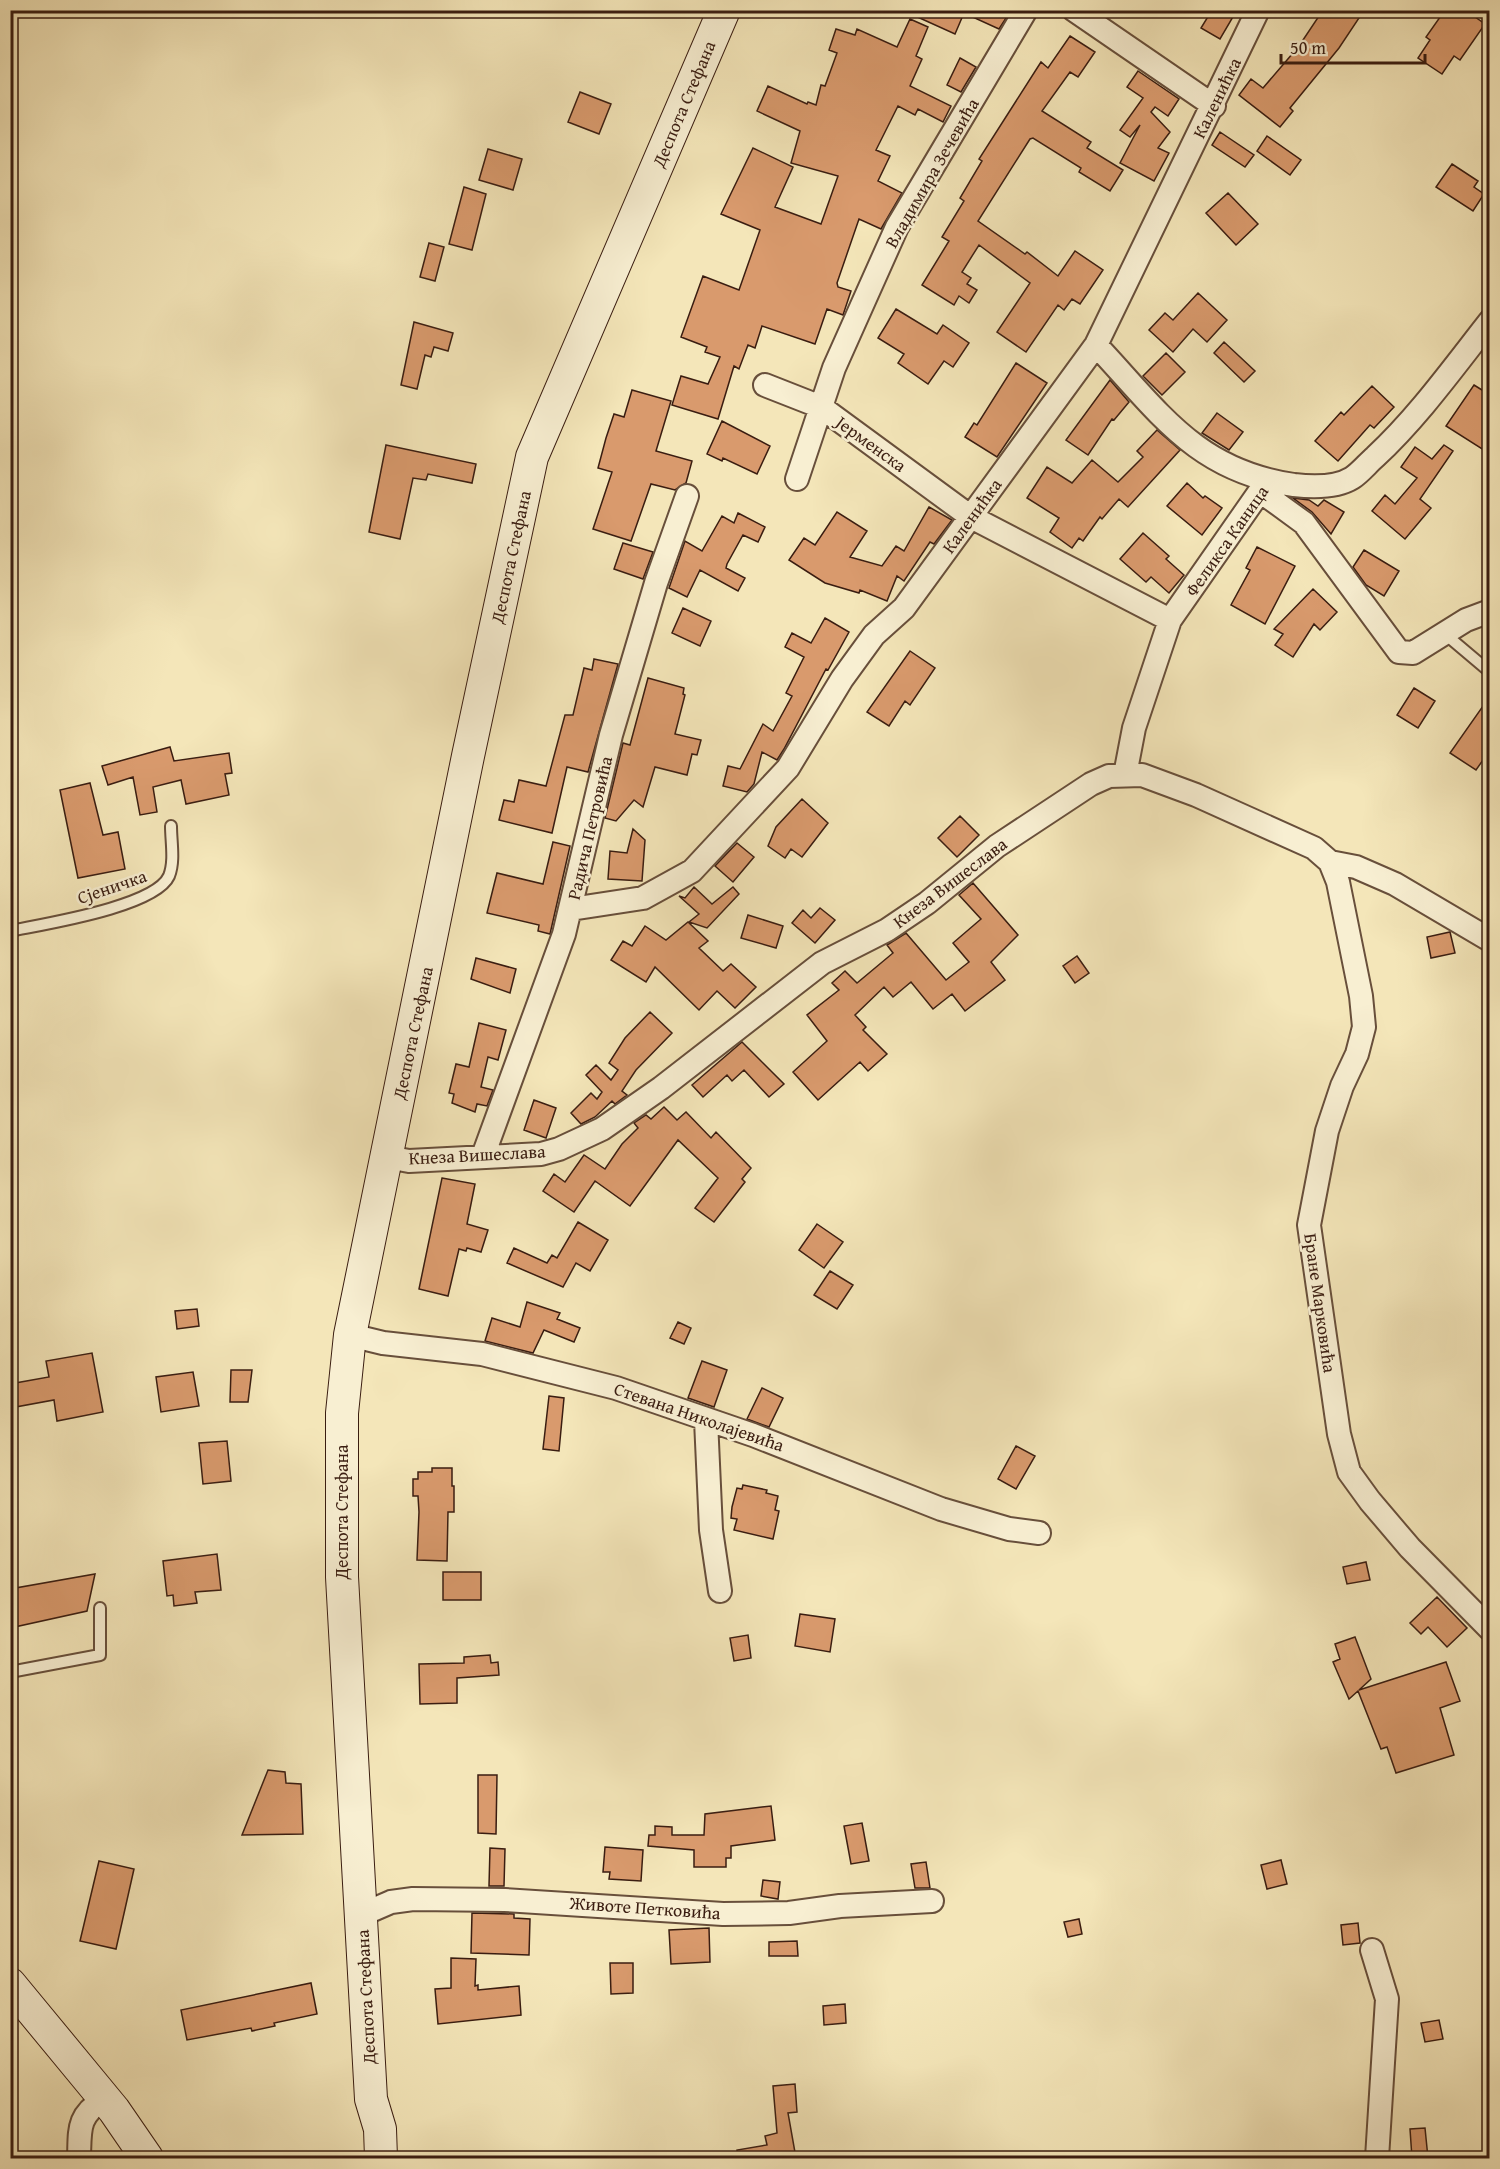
<svg xmlns="http://www.w3.org/2000/svg" width="1500" height="2169" font-family="'Gentium Book Plus',serif">
<style>
.building{fill:#d99a6d;stroke:#3a1d11;stroke-width:1.5}
.lines{fill:none;stroke-linecap:round;stroke-linejoin:round}
.service-casing{stroke:#684f3b;stroke-width:14}
.minor-casing{stroke:#684f3b;stroke-width:26}
.secondary-casing{stroke:#3a1d11;stroke-width:34}
.service{stroke:#f8efd2;stroke-width:10}
.minor{stroke:#f8efd2;stroke-width:22}
.secondary{stroke:#f8efd2;stroke-width:32}
.labels{text-anchor:middle;stroke-width:5;stroke-linejoin:round;paint-order:stroke}
.street-label{font-size:18px;fill:#3a1d11;stroke:#f8efd2}
</style>
<rect width="100%" height="100%" fill="#f4e6b9"/>
<filter id="stains"><feTurbulence type="fractalNoise" baseFrequency=".00333" numOctaves="4"/><feColorMatrix values="0 0 0 0 .2 0 0 0 0 .09 0 0 0 0 .02 0 0 0 .5 -.17"/></filter>
<radialGradient id="worn" r=".72"><stop offset=".6" stop-color="#630" stop-opacity="0"/><stop offset="1" stop-color="#630" stop-opacity=".3"/></radialGradient>
<path class="building" d="M902 10H999L1008 15 999 29 964 13 955 34Z
M1212 10H1237L1220 39 1201 28Z
M1323 10H1348L1359 18 1339 48 1290 108 1293 111 1280 127 1239 95 1251 79 1263 88 1299 46Z
M1445 10H1465L1485 24 1460 60 1454 56 1442 74 1418 58 1430 40 1426 37Z
M910 19 928 27 916 56 922 59 910 86 951 106 943 122 918 109 915 115 898 106 876 150 890 156 878 181 902 193 881 229 859 219 837 283 838 287 851 291 843 315 827 309 815 344 762 326 755 348 748 345 739 369 734 366 718 419 672 405 681 376 708 384 720 357 705 352 707 347 681 337 703 276 739 290 760 230 721 214 753 148 793 167 775 207 821 224 838 176 791 163 800 131 757 111 768 86 807 104 808 102 816 105 821 85 825 86 837 53 829 50 836 29 855 35 857 29 897 47Z
M1070 36 1095 52 1078 77 1070 72 1042 111 1091 142 1087 148 1123 170 1110 191 1079 172 1081 168 1033 138 1030 139 978 221 1025 254 1027 252 1058 276 1075 251 1103 270 1080 304 1072 299 1064 310 1058 305 1026 352 997 332 1030 283 979 245 962 272 971 278 967 284 977 290 969 303 959 296 954 305 922 285 949 241 942 237 964 201 960 198 982 161 979 159 1041 62 1048 68Z
M960 58 976 67 961 92 947 85Z
M1138 71 1179 99 1168 116 1155 107 1151 112 1170 132 1158 148 1169 153 1154 181 1120 163 1140 125 1130 137 1120 130 1143 98 1127 87Z
M580 92 611 104 599 134 568 122Z
M1220 132 1254 155 1245 167 1212 145Z
M1267 136 1301 160 1290 175 1257 151Z
M488 149 522 159 513 190 479 180Z
M1452 164 1478 181 1474 187 1484 194 1473 211 1436 187Z
M464 187 486 194 472 250 449 244Z
M1228 193 1258 224 1236 245 1206 213Z
M429 243 444 247 435 281 420 277Z
M1198 293 1227 320 1207 342 1193 329 1173 352 1149 330 1165 313 1173 320Z
M896 309 937 334 943 325 969 343 953 367 944 361 928 384 898 363 904 354 878 338Z
M414 322 453 333 448 351 434 347 431 357 425 355 417 389 401 385Z
M1224 342 1255 371 1244 382 1214 353Z
M1166 353 1185 372 1162 395 1143 376Z
M1016 363 1047 383 997 457 965 437 974 423 977 425Z
M1110 380 1129 402 1114 420 1112 419 1088 455 1066 440Z
M1474 385 1490 395V454L1446 426Z
M1372 386 1394 407 1374 428 1370 425 1338 461 1315 441 1341 412 1344 415Z
M632 390 671 401 656 451 692 461 686 483 675 490 651 484 631 541 593 529 612 472 598 468 606 438 614 414 624 417Z
M1217 413 1243 432 1229 450 1202 433Z
M722 421 770 446 757 474 723 458 722 461 707 454Z
M1157 430 1180 450 1128 507 1119 499 1102 519 1100 517 1083 541 1079 538 1072 548 1050 532 1059 518 1027 498 1047 467 1072 483 1092 460 1118 482 1143 457 1137 451Z
M386 445 476 464 472 483 428 474 426 480 413 478 400 539 369 532Z
M1444 445 1453 451 1420 499 1431 508 1405 539 1372 511 1385 495 1395 504 1417 478 1401 467 1415 447 1432 459Z
M1187 483 1203 498 1205 496 1222 508 1202 535 1167 506Z
M1293 498 1309 500 1318 506 1324 500 1344 512 1331 534 1312 512Z
M929 507 952 520 934 544 930 542 904 581 897 576 887 601 860 590 859 593 825 583 789 560 804 538 815 545 837 512 867 531 850 557 882 566 896 546 904 551Z
M738 513 765 527 758 542 743 535 727 564 726 568 745 578 738 591 700 570 687 597 669 588 685 541 702 551 722 516 734 523Z
M1143 533 1169 556 1166 559 1184 575 1169 593 1151 577 1146 582 1120 559Z
M623 543 653 552 643 579 614 569Z
M1257 547 1295 566 1265 624 1231 605 1250 570 1246 568Z
M1364 550 1399 571 1384 596 1366 585 1353 567Z
M1313 589 1337 612 1320 630 1314 624 1293 657 1275 645 1283 634 1274 629Z
M683 608 711 621 700 646 672 633Z
M825 618 849 632 828 670 826 669 784 749 777 760 762 752 754 784 747 792 723 786 728 766 740 769 763 724 773 731 792 696 786 693 804 657 785 647 792 633 811 643Z
M910 651 935 668 910 705 905 701 889 726 867 712Z
M594 659 618 664 588 772 567 767 552 833 499 820 504 800 514 802 519 780 546 786 565 715H573L584 668 592 670Z
M648 678 684 688 683 694 685 695 675 734 701 740 697 755 692 754 687 775 655 767 643 807 634 800 616 821 605 818 623 743 630 745Z
M1414 688 1435 701 1418 728 1397 715Z
M1490 696V750L1476 770 1450 753Z
M170 747 174 761 229 753 232 773 225 774 229 795 186 804 181 780 153 787 157 812 140 815 133 777 108 785 102 766Z
M90 783 103 835 118 832 125 869 78 878 60 790Z
M802 799 828 823 802 857 791 849 785 858 768 846 776 827Z
M960 816 979 835 957 857 938 838Z
M633 829 645 840 642 881 608 879 610 851 627 853Z
M553 842 570 846 550 934 538 931 539 925 487 913 497 873 543 884Z
M737 843 754 857 733 882 715 866Z
M973 883 1018 935 991 962 1005 980 965 1011 952 994 933 1009 911 982 893 997 884 987 855 1015 866 1027 863 1030 887 1054 868 1071 860 1062 818 1100 793 1072 827 1041 807 1015 839 990 832 983 845 971 857 983 893 953 887 945 906 933 946 980 969 962 953 943 981 919 959 895Z
M694 887 712 904 733 887 739 894 707 928 689 922 699 914 679 896 685 898Z
M820 908 835 920 815 943 792 923 803 910 811 918Z
M748 915 783 926 776 948 741 938Z
M688 922 708 941 699 948 723 971 731 964 756 987 735 1008 717 991 699 1010 655 967 646 982 611 960 623 941 632 946 645 926 666 940Z
M1450 932 1455 953 1431 958 1427 937Z
M1077 956 1089 973 1075 983 1063 966Z
M476 958 516 969 510 993 471 979Z
M650 1012 672 1033 636 1070 622 1091 627 1095 615 1104 612 1101 595 1117 581 1124 571 1113 591 1093 597 1099 602 1092 586 1075 596 1065 611 1080 618 1070 609 1063 625 1038Z
M479 1023 506 1030 498 1060 488 1057 481 1087 493 1090 487 1106 477 1104 475 1112 452 1103 454 1094 449 1093 456 1064 469 1067Z
M742 1042 784 1084 769 1097 744 1070 732 1081 727 1075 703 1097 692 1085Z
M534 1100 556 1108 546 1138 524 1130Z
M664 1107 677 1120 686 1112 711 1138 716 1132 751 1168 742 1179 745 1182 714 1222 695 1208 718 1178 678 1140 630 1206 595 1181 574 1212 543 1191 554 1174 565 1182 584 1155 605 1169 622 1144 638 1128 634 1123 646 1115 651 1119Z
M442 1178 475 1184 467 1224 488 1230 481 1252 467 1248 466 1251 459 1249 448 1296 419 1289Z
M578 1222 608 1240 590 1271 576 1263 563 1287 507 1263 514 1248 547 1263 552 1255 557 1258Z
M817 1224 843 1242 824 1268 799 1250Z
M830 1271 853 1285 837 1309 814 1295Z
M527 1302 560 1313 557 1319 580 1328 574 1342 544 1330 533 1353 485 1341 492 1318 520 1327Z
M197 1309 199 1326 177 1329 175 1311Z
M678 1322 691 1328 684 1344 670 1338Z
M92 1353 103 1412 57 1421 54 1400 10 1408V1384L49 1377 46 1361Z
M702 1361 727 1370 714 1407 688 1398Z
M231 1370H252L248 1402H230Z
M193 1372 199 1406 161 1412 156 1377Z
M762 1388 783 1398 769 1427 747 1419Z
M549 1396 564 1398 559 1451 543 1449Z
M227 1441 231 1481 203 1484 199 1443Z
M1016 1446 1035 1456 1016 1489 998 1479Z
M432 1468H452V1486H454V1512H448L447 1561 417 1560 419 1512 418 1496H413V1479H418V1472H432Z
M743 1485 767 1490 766 1493 778 1496 775 1510 779 1511 773 1539 734 1530 737 1519 731 1518 732 1507 737 1488 742 1489Z
M217 1554 221 1590 195 1592 197 1603 174 1606 173 1595 167 1596 163 1561Z
M1366 1562 1370 1580 1347 1584 1343 1567Z
M443 1572H481V1600H443Z
M95 1574 87 1611 10 1628V1589Z
M1437 1597 1467 1628 1447 1647 1428 1627 1421 1634 1410 1623Z
M800 1614 835 1619 830 1652 795 1646Z
M748 1635 751 1658 734 1661 730 1638Z
M1355 1637 1371 1679 1359 1690 1446 1662 1460 1701 1440 1708 1454 1755 1396 1773 1387 1747 1381 1749 1358 1691 1349 1699 1333 1662 1340 1659 1335 1644Z
M490 1655 491 1663 498 1662 499 1675 457 1678V1703L420 1704 419 1664 464 1663V1657Z
M268 1770 285 1772 286 1783 301 1784 303 1834 242 1835Z
M478 1775H497L496 1834 478 1833Z
M771 1806 775 1840 731 1846V1858H726V1867H694V1850L648 1846 649 1835H655V1826L672 1827V1835H704L705 1814Z
M862 1823 869 1861 851 1864 844 1826Z
M605 1847 643 1850 641 1881 609 1879 610 1872H603Z
M490 1848 505 1849 504 1886H489Z
M1281 1860 1287 1884 1267 1889 1261 1865Z
M99 1861 134 1869 116 1949 80 1941Z
M926 1862 930 1888H915L911 1864Z
M763 1880 780 1882 778 1899 761 1896Z
M472 1913 514 1914V1918L530 1919 529 1955 471 1953Z
M1079 1919 1082 1934 1068 1937 1064 1922Z
M1358 1923 1360 1943 1343 1945 1341 1925Z
M709 1928 710 1962 671 1964 669 1930Z
M797 1941 798 1956H769V1942Z
M451 1958 476 1959 475 1986 478 1985V1990L519 1986 521 2015 438 2024 435 1989 451 1988Z
M610 1963H633V1993L611 1994Z
M311 1983 317 2014 274 2023 275 2026 252 2031 251 2028 187 2040 181 2010Z
M845 2004 846 2023 824 2025 823 2006Z
M1439 2020 1443 2039 1425 2042 1421 2023Z
M795 2084 797 2112 788 2113 796 2158H738L737 2150 767 2145 765 2136 777 2133 773 2086Z
M1425 2128 1428 2158H1412L1410 2129Z"/>
<g class="lines">
<defs>
<path id="service" d="M1445 634 1490 672
M10 931C43 924 155 907 169 876 175 861 171 842 171 826
M10 1672 100 1655V1608"/>
<path id="minor" d="M1074 10 1214 106
M1096 345C1159 412 1196 471 1294 485 1312 487 1336 488 1352 478 1360 473 1368 463 1375 457 1418 417 1453 368 1490 321
M765 385 821 407 971 517 1170 620
M797 479 834 368 897 227 1026 10
M1260 491 1304 523 1399 652 1413 653 1466 620 1490 611
M1125 775 1134 728 1170 620 1267 481
M1330 862 1338 882 1361 996 1364 1027 1357 1054 1342 1086 1327 1131 1309 1225 1339 1434 1349 1472 1370 1501 1410 1548 1490 1629
M571 909 643 898 692 871 788 768 842 679 874 635 904 608 1096 345 1258 10
M483 1156 564 934 611 735 656 583 687 496
M387 1157 409 1161 541 1154 559 1149 602 1129 661 1088 822 963 887 930 927 903 997 846 1091 784 1109 776 1142 775 1196 795 1314 848 1330 862 1356 867 1395 884 1490 940
M350 1335 383 1343 482 1354 616 1388 753 1435 941 1509 1009 1529 1039 1533
M706 1420 711 1530 720 1591
M361 1915 391 1902 413 1899 505 1900 723 1914 789 1913 840 1906 932 1901
M1372 1950 1387 1999 1377 2158
M79 2158C80 2129 77 2116 104 2099"/>
<path id="secondary" d="M10 1984 114 2110 147 2158
M381 2158 380 2129 371 2099 342 1577V1413L350 1335 468 756 532 457 724 10"/>
</defs>
<use href="#service" class="service-casing"/>
<use href="#minor" class="minor-casing"/>
<use href="#secondary" class="secondary-casing"/>
<use href="#service" class="service"/>
<use href="#minor" class="minor"/>
<use href="#secondary" class="secondary"/>
</g>
<g class="labels">
<g class="street-label">
<text transform="translate(1217 98) rotate(-64)" y="6">Каленићка</text>
<text transform="translate(684 104) rotate(-67)" y="6">Деспота Стефана</text>
<text transform="translate(932 173) rotate(-60)" y="6">Владимира Зечевића</text>
<text transform="translate(871 444) rotate(36)" y="6">Јерменска</text>
<text transform="translate(972 516) rotate(-54)" y="6">Каленићка</text>
<text transform="translate(1227 541) rotate(-55)" y="6">Феликса Каница</text>
<text transform="translate(511 557) rotate(-78)" y="6">Деспота Стефана</text>
<text transform="translate(590 828) rotate(-77)" y="6">Радича Петровића</text>
<text transform="translate(950 883) rotate(-37)" y="6">Кнеза Вишеслава</text>
<text transform="translate(112 887) rotate(-19)" y="6">Сјеничка</text>
<text transform="translate(413 1033) rotate(-78)" y="6">Деспота Стефана</text>
<text transform="translate(477 1155) rotate(-3)" y="6">Кнеза Вишеслава</text>
<text transform="translate(1320 1303) rotate(82)" y="6">Бране Марковића</text>
<text transform="translate(699 1417) rotate(19)" y="6">Стевана Николајевића</text>
<text transform="translate(342 1512) rotate(-90)" y="6">Деспота Стефана</text>
<text transform="translate(645 1908) rotate(4)" y="6">Животе Петковића</text>
<text transform="translate(366 1997) rotate(-93)" y="6">Деспота Стефана</text>
</g>
</g>
<rect width="1500" height="2169" fill="none" stroke="#f4e6b9" stroke-width="36"/>
<rect x="12" y="12" width="1476" height="2145" fill="none" stroke="#3a1d11" stroke-width="3"/>
<rect x="18" y="18" width="1464" height="2133" fill="none" stroke="#3a1d11" stroke-width="1.5"/>
<path d="M1281 54v9h144v-9" fill="none" stroke="#3a1d11" stroke-width="3"/>
<text x="1290" y="54" font-size="18" fill="#3a1d11" stroke="#f8efd2" stroke-width="4.5" paint-order="stroke">50 m</text>
<rect width="100%" height="100%" filter="url(#stains)"/>
<rect width="100%" height="100%" fill="url(#worn)"/>
</svg>
